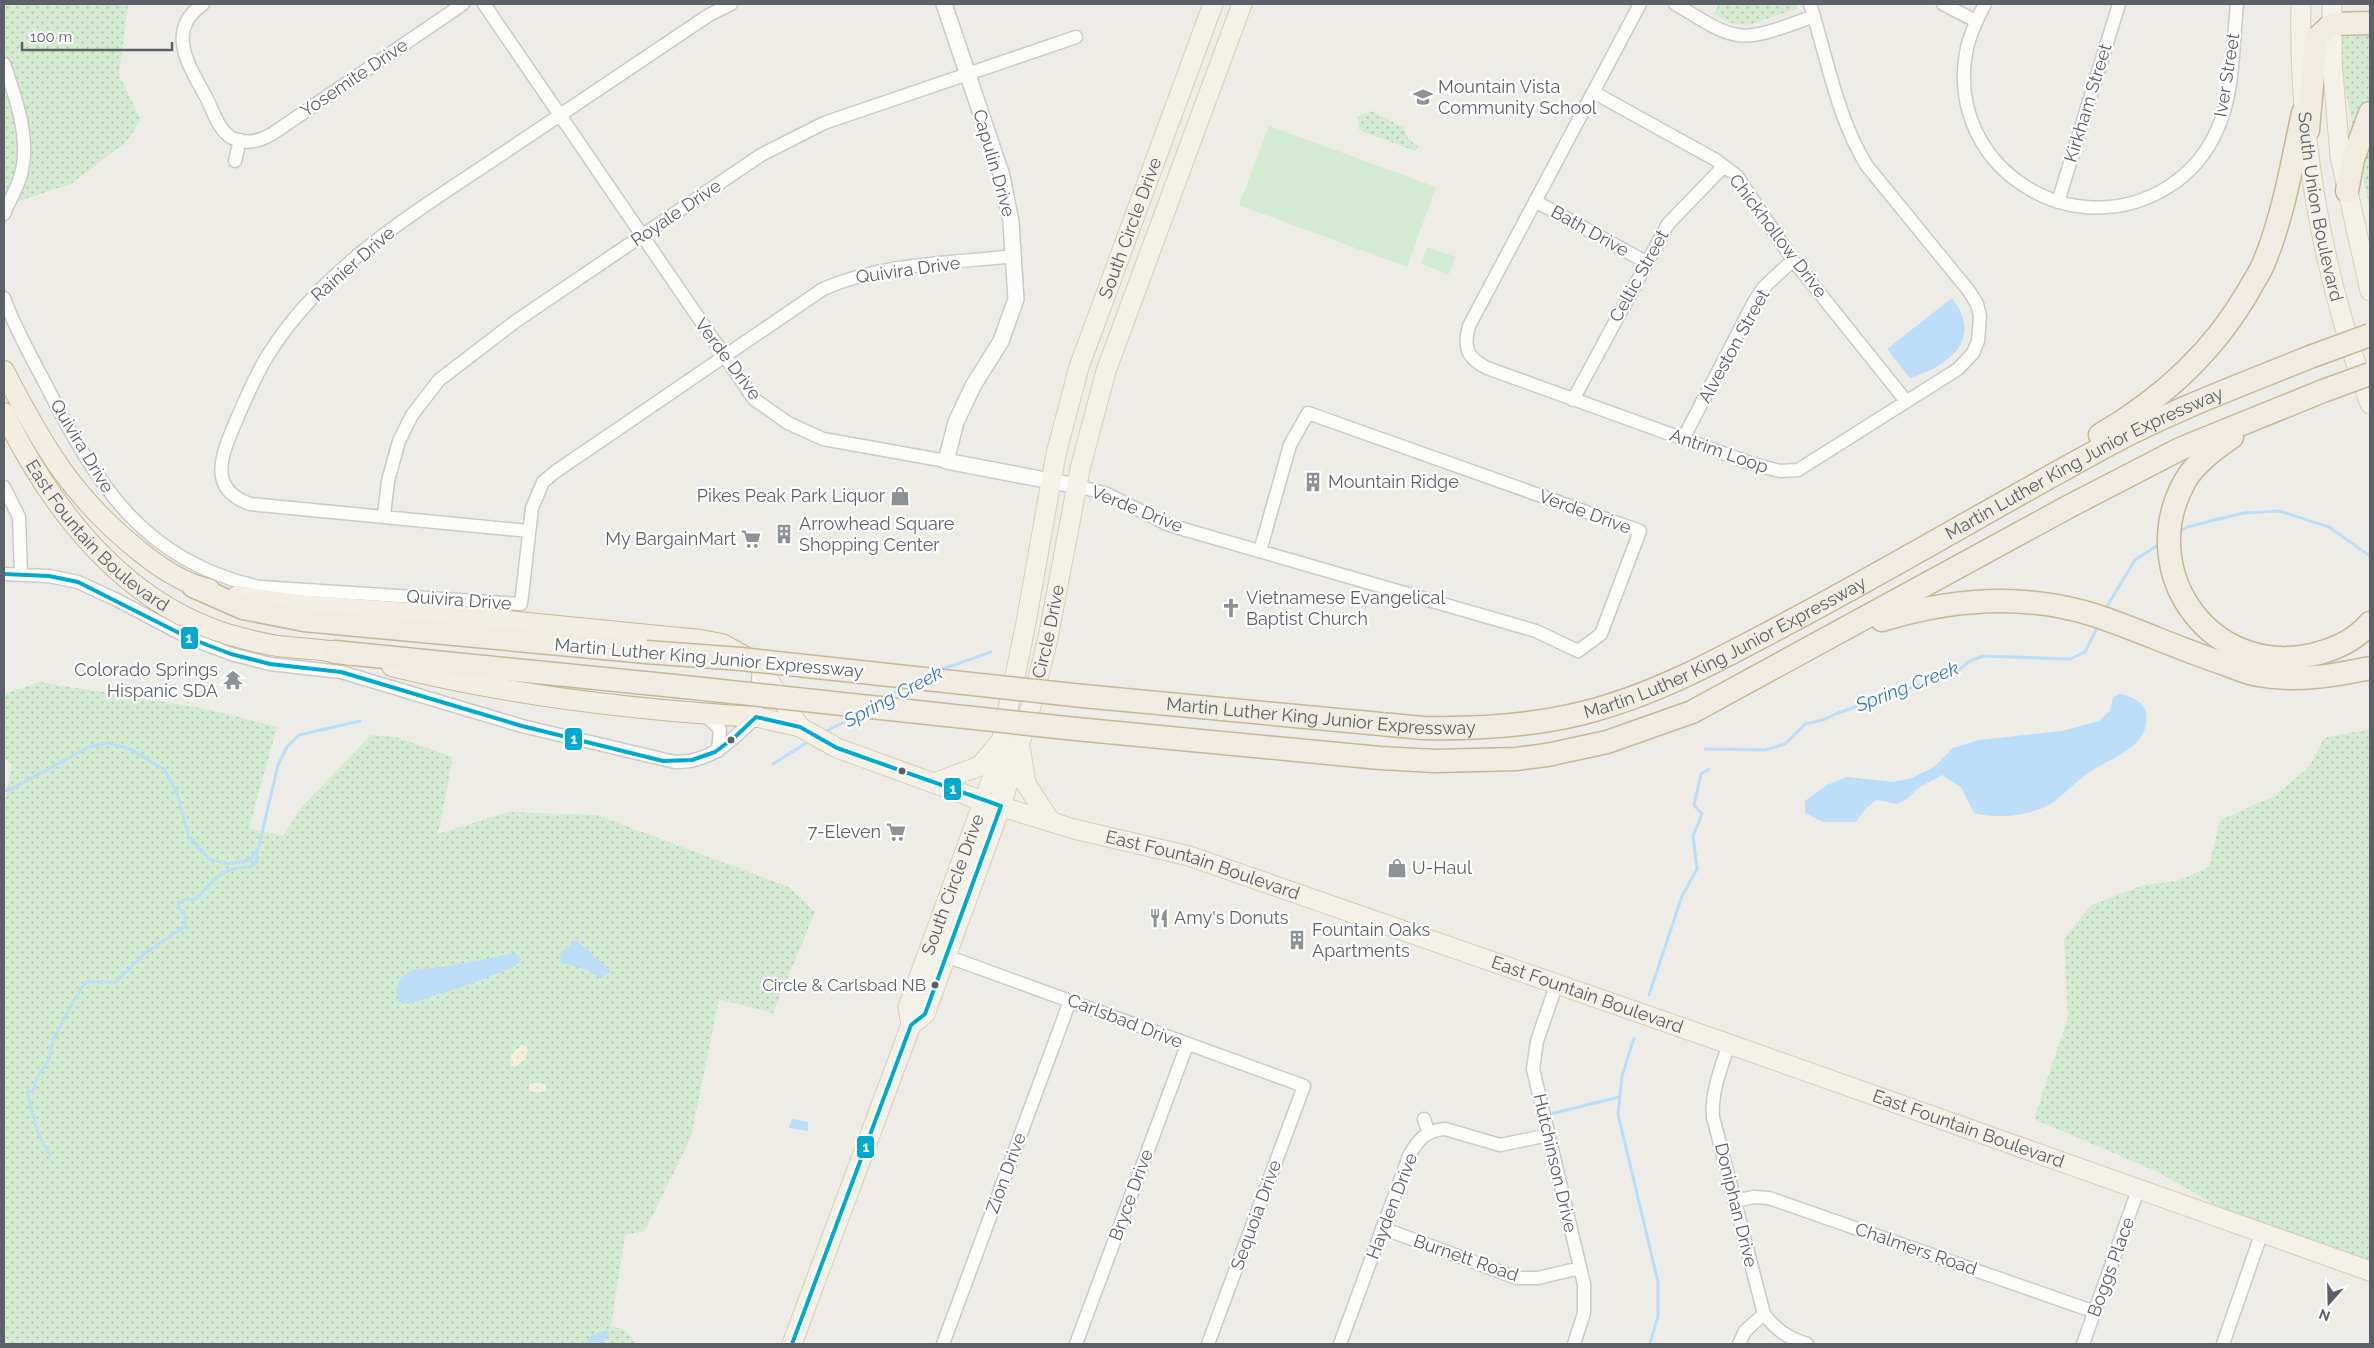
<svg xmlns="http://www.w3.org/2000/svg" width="2374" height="1348" font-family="Raleway,sans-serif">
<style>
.green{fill:url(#green-dots)}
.sand{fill:url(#sand-dots)}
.pitch{fill:#d3ebd1}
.water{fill:#bbddf8}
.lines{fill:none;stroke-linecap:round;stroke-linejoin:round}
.stream{stroke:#bbddf8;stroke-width:3}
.minor-casing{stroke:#c9c9c9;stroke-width:15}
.tertiary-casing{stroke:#c9c9c9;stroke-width:18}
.primary-casing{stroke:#d8ceb3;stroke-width:21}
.trunk-casing{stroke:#c5b794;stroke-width:22}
.motorway-casing{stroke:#c5b794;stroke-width:25}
.minor{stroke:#fcfcfb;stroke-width:12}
.tertiary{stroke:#fcfcfb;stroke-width:15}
.primary{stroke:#f3f1e8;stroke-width:19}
.trunk{stroke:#f2eee4;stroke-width:20}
.motorway{stroke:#f0ece1;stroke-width:22}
.motorway-bridge-casing{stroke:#c5b794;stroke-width:25;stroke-linecap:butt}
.motorway-bridge{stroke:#f0ece1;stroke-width:22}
.bus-1-casing{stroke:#fff;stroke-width:8}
.bus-1{stroke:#00a9ce;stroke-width:4}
.bus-dot{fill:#5c6167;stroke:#fff;stroke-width:2}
.labels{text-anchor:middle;stroke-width:4.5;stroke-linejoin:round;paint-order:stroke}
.bus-label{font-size:17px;fill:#5c6167;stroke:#fff;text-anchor:end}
.street-label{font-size:18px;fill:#5c6167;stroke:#fff}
.poi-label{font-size:18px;fill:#5c6167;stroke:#fff;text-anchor:start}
.water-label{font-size:19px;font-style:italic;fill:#3776bd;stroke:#fff}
.line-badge{stroke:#fff;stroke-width:2}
.badge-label{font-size:14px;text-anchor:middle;font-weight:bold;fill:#fff}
</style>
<defs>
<pattern id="green-dots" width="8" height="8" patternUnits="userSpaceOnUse" patternTransform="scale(1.25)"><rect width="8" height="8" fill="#d3ebd1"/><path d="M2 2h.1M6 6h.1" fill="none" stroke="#aec2ad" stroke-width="1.8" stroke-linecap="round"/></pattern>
<pattern id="sand-dots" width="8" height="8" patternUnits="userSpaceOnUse" patternTransform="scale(1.25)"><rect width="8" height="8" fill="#f6f0db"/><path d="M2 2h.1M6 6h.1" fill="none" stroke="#d5d0bf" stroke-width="1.8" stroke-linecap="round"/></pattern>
</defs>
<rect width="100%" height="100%" fill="#edece7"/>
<path class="green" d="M4 4H128L119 75 141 120 126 142 71 184 4 206Z
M1719 4H1796L1797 9 1748 25 1731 23 1714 14Z
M2332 24H2370V210Z
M1371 111 1404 128 1408 139 1418 146 1415 151 1359 130 1358 117Z
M40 682 207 709 277 727 249 828 283 836 301 808 371 735 396 737 453 757 438 834 508 812 597 815 789 887 815 912 773 1013 719 999 691 1137 645 1231 625 1235 611 1326 625 1330 637 1344H4V805L12 764 4 759V694Z
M2370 729V1271L2262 1232 2160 1173 2034 1119 2068 1017 2064 939 2091 905 2144 885 2177 881 2209 867 2220 820 2275 796 2310 766 2324 738Z"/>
<path class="sand" d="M522 1045 528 1047 526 1058 517 1066H511V1054Z
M531 1083 545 1084 547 1090 544 1092H531L528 1088Z"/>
<path class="pitch" d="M1269 126 1436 187 1407 267 1239 205Z
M1427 247 1455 257 1449 274 1421 264Z"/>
<path class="water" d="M1952 298C1984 339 1949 366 1910 378L1887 349Z
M2120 694C2130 696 2144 701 2146 713 2151 748 2110 757 2087 774 2075 782 2058 801 2045 807 2023 816 1997 819 1974 813L1961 787 1942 775 1918 788 1907 799 1897 804 1877 800 1866 808 1856 822H1823L1805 813V801L1827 785 1847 777 1892 782 1912 778 1934 767 1953 748 1979 740 2062 731 2099 721 2110 711 2113 697Z
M576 940 611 971 601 979 588 970 562 963 559 958 563 951Z
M515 953 522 960 515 966 476 982 408 1004 399 1002 396 989 401 977 413 970 449 966Z
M792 1119 808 1122V1131L789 1128Z
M607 1330 610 1334 600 1344H585L592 1335Z"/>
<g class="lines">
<path class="stream" d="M2179 532 2187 527 2243 513 2279 511 2329 527 2370 556
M2104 611 2135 560 2161 543
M937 671 991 652
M883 698 904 687
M825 732 857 715
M1705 749 1765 750 1785 744 1805 724 1823 720 1838 713 1956 672 1970 661 1983 656 2070 659 2085 652 2098 626
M773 764 811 740
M4 791 11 789 89 747 108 743 130 749 165 770 177 793 188 835 209 859 228 864 250 860 259 846 278 765 287 747 299 735 360 721
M1649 995 1682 896 1697 869 1693 836 1702 814 1694 805 1701 774 1709 769
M1634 1038 1622 1076 1618 1114 1658 1282V1316L1650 1344
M1550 1114 1619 1097
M50 1156 38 1133 27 1092 33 1091 37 1077 49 1060 53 1040 74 1000 86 982H116L144 954 185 926V913L180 910 178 904 184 900 196 899C215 879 221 867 251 867L256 862 258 849"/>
<defs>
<path id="minor" d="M203 4C164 31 190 67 207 99 213 111 219 131 232 138 246 145 260 141 272 134L463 4
M484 4 754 399 788 423 823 439 946 461
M1640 4 1469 326C1463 347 1467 358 1487 368L1756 465 1780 471 1798 470 1958 369 1973 353 1978 341 1980 316 1977 304 1969 291 1867 166C1837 118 1827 57 1810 4
M1675 4C1694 14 1716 32 1738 35 1758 39 1794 23 1814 16
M1943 4 1976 21
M1985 4C1977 19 1969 35 1966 53 1946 167 2072 247 2168 187 2192 172 2210 149 2220 123 2234 89 2233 41 2237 4
M4 64C15 96 31 139 21 174 18 188 9 200 4 214
M1593 92 1716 160 1737 176 1793 260 1906 401
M235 161 240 140
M1535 201 1646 262
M2058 202 2119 4
M4 298C15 329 32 358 47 387 97 485 144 562 260 587L521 604 532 508 543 482 555 472 823 289C882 263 951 263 1015 256
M1573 400 1668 224 1724 166
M1683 439 1754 302 1763 288 1793 260
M1077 486 1107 494 1167 524 1183 529 1536 631 1578 651 1601 634 1640 531 1308 413 1290 445 1260 551
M4 487 19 517 21 575
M384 515 388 481 399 441 412 415 439 380 516 321 761 155 824 123 1076 37
M529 531 250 504C213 491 218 463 231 433 242 407 253 379 268 355 324 265 419 210 505 152 573 106 641 61 709 15L731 4
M4 574 49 576 78 582 117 600 189 638 231 654 270 664 341 672 522 726 675 762C710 763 732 741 756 717L759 666
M704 714 720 729 718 751
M946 956 1304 1086 1208 1344
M1557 983 1537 1041 1533 1069 1584 1284V1313L1574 1344
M1729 1044C1721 1068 1711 1092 1713 1117L1764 1314C1776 1330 1788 1338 1807 1344
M1424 1119 1429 1133
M1734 1201 1754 1197 1769 1198 2095 1312
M1382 1228 1517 1278H1538L1580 1268
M943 1344 1070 1001
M1076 1344 1187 1045
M1340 1344 1409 1156C1417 1141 1426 1130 1445 1129L1500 1145 1549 1135
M1739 1344 1745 1331 1764 1314
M2083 1344 2138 1190
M2223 1344 2262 1232"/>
<path id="tertiary" d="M944 4 1002 176 1011 222 1016 299 1001 341 973 386 956 422 946 461 1077 486"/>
<g id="primary">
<path id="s1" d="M2301 4C2298 143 2322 273 2370 404"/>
<path d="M2332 4V62L2340 156 2370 291"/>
<path d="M759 666 800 727"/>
<path id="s2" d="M756 717 800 727 837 748 983 801 1074 829 1189 856 1729 1044 2370 1271"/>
<path d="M1021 752 1026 784 1051 822"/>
<path d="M934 783 980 766 999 743"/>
<path id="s3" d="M911 1025 925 1014 1001 806 1031 706 1048 638 1080 469 1106 371 1242 4"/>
<path id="s4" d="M792 1344 911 1025 908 1007 992 778 999 752 1025 628 1056 454 1079 367 1213 4"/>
</g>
<g id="trunk">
<path d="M4 371C44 448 73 499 143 554 162 569 184 584 209 589"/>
<path id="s5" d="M4 413C52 510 122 602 230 635 246 639 262 644 278 646 302 649 326 649 350 655"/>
<path d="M237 596 296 605 478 618 700 640 722 644 751 660"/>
<path d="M392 666C508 695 637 710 756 717"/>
</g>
<g id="motorway">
<path d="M2308 130 2316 39 2332 24 2370 23"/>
<path d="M2347 191 2353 159 2370 113"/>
<path d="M2100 435C2162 399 2213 353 2249 290 2254 281 2261 271 2265 260 2284 213 2292 163 2303 113"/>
<path d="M2232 437C2215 449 2195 463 2185 481 2133 574 2215 683 2319 653 2338 648 2357 638 2370 623"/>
<path d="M193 586 243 608 304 620 646 652"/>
<path d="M1882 620C1951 599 2024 593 2094 615 2137 629 2179 649 2222 663 2233 667 2246 673 2258 675 2295 682 2333 676 2370 668"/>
<path d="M335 652 675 686"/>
<path id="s6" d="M1083 696 1423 728C1477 729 1531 726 1583 713 1655 695 1720 659 1784 625 1892 568 1997 505 2104 447 2170 411 2241 385 2310 357"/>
<path d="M1076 729 1380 758 1436 761 1516 759 1547 755 1607 742 1692 712 2068 507 2180 449 2323 391"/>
</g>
</defs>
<use href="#minor" class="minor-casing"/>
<use href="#tertiary" class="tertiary-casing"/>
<use href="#primary" class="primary-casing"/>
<use href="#trunk" class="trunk-casing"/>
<use href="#motorway" class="motorway-casing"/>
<use href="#minor" class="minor"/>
<use href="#tertiary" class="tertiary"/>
<use href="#primary" class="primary"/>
<use href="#trunk" class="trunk"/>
<use href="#motorway" class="motorway"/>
<defs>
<path id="motorway-bridge" d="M2310 357 2370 335
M2323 391 2370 374
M646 652 741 659 1083 696
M675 686 1076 729"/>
</defs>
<use href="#motorway-bridge" class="motorway-bridge-casing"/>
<use href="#motorway-bridge" class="motorway-bridge"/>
<defs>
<path id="bus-1" d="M4 574 49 576 78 582 189 638 231 654 270 664 341 672 522 726 663 761 692 760 715 752 735 737 756 717
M756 717 800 727 837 748 1001 806 925 1014 911 1025 792 1344"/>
</defs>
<use href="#bus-1" class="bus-1-casing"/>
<use href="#bus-1" class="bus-1"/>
</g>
<defs>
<symbol id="school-bare" viewBox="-9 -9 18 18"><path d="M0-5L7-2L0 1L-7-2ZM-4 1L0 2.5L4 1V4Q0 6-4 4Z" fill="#8f9294" stroke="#fff" stroke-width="2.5" paint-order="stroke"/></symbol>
<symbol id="building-bare" viewBox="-9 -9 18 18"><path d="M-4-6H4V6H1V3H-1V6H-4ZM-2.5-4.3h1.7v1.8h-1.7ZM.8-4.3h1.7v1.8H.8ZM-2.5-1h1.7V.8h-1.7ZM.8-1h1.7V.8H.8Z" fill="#8f9294" stroke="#fff" stroke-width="2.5" paint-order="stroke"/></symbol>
<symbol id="shop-bare" viewBox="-9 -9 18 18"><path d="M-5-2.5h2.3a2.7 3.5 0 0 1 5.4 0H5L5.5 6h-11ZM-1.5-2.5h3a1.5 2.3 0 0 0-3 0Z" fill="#8f9294" stroke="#fff" stroke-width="2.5" paint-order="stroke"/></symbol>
<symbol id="supermarket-bare" viewBox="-9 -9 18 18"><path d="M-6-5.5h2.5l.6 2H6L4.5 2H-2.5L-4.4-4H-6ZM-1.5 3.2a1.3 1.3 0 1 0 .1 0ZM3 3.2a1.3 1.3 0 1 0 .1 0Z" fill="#8f9294" stroke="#fff" stroke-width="2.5" paint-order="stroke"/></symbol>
<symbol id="church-bare" viewBox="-9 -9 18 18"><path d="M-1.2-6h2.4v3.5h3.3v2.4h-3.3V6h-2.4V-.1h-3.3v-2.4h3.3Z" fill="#8f9294" stroke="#fff" stroke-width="2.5" paint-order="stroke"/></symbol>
<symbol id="temple-bare" viewBox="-9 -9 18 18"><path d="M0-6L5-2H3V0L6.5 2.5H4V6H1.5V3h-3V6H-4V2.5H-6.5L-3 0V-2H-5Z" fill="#8f9294" stroke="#fff" stroke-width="2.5" paint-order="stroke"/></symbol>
<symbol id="restaurant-bare" viewBox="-9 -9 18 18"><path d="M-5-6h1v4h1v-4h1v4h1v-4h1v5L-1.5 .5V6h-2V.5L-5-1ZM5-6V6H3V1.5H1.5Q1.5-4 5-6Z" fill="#8f9294" stroke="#fff" stroke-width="2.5" paint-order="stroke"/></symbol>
</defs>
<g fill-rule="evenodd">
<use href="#school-bare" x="1409" y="83" width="28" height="28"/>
<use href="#building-bare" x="1299" y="468" width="28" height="28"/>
<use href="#shop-bare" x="886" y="482" width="28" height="28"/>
<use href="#building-bare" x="770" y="520" width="28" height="28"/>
<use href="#supermarket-bare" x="737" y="525" width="28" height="28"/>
<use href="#church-bare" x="1217" y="594" width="28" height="28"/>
<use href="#temple-bare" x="219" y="666" width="28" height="28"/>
<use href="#supermarket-bare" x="882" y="818" width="28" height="28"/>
<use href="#shop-bare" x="1383" y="854" width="28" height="28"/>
<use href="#restaurant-bare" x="1145" y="904" width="28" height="28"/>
<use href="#building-bare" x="1283" y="926" width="28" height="28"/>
</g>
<g class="bus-dot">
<circle cx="731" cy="740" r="4.5"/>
<circle cx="902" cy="771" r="4.5"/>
<circle cx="935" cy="985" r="4.5"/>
</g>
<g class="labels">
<g class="bus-label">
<text x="926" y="991">Circle &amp; Carlsbad NB</text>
</g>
<g class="street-label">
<text transform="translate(2227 75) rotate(-81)" y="6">Iver Street</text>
<text transform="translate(354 78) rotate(-34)" y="6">Yosemite Drive</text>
<text transform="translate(2088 103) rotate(-73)" y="6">Kirkham Street</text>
<text transform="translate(994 163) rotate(74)" y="6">Capulin Drive</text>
<text dy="6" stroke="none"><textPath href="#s1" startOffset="204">South Union Boulevard</textPath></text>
<text transform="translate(676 213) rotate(-34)" y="6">Royale Drive</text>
<text dy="6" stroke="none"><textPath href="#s4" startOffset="1171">South Circle Drive</textPath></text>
<text transform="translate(1590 231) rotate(29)" y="6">Bath Drive</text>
<text transform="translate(1778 236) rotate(53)" y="6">Chickhollow Drive</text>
<text transform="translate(353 264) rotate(-41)" y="6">Rainier Drive</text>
<text transform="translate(908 270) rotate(-8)" y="6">Quivira Drive</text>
<text transform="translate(1639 276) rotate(-61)" y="6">Celtic Street</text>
<text transform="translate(1734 346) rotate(-61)" y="6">Alveston Street</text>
<text transform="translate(728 359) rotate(53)" y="6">Verde Drive</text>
<text transform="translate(82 446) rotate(59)" y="6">Quivira Drive</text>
<text transform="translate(1719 451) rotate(19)" y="6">Antrim Loop</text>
<text dy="6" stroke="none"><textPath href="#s6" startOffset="1064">Martin Luther King Junior Expressway</textPath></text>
<text transform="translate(1137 509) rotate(22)" y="6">Verde Drive</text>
<text transform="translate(1585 512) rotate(20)" y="6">Verde Drive</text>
<text dy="6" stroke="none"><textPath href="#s5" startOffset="156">East Fountain Boulevard</textPath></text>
<text transform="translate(459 600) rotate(4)" y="6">Quivira Drive</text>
<text dy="6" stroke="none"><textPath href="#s3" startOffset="420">Circle Drive</textPath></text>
<text dy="6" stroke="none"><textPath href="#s6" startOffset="659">Martin Luther King Junior Expressway</textPath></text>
<text transform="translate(709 658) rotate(5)" y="6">Martin Luther King Junior Expressway</text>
<text dy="6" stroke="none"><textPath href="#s6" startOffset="239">Martin Luther King Junior Expressway</textPath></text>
<text dy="6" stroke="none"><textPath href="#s2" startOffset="472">East Fountain Boulevard</textPath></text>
<text dy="6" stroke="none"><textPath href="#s4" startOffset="489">South Circle Drive</textPath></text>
<text dy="6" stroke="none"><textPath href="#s2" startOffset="878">East Fountain Boulevard</textPath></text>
<text transform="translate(1125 1021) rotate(21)" y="6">Carlsbad Drive</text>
<text dy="6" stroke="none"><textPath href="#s2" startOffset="1282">East Fountain Boulevard</textPath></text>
<text transform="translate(1555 1163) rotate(77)" y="6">Hutchinson Drive</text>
<text transform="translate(1006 1173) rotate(-70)" y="6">Zion Drive</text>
<text transform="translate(1131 1195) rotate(-70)" y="6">Bryce Drive</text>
<text transform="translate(1736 1205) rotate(76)" y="6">Doniphan Drive</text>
<text transform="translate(1392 1206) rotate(-69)" y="6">Hayden Drive</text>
<text transform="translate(1256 1215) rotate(-70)" y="6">Sequoia Drive</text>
<text transform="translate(1916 1249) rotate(19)" y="6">Chalmers Road</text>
<text transform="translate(1466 1258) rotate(19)" y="6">Burnett Road</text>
<text transform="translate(2111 1267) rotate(-70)" y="6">Boggs Place</text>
</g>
<g class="poi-label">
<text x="1438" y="93">Mountain Vista<tspan x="1438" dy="21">Community School</tspan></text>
<text x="1328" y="488">Mountain Ridge</text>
<text x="885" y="502" text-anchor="end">Pikes Peak Park Liquor</text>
<text x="799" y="530">Arrowhead Square<tspan x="799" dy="21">Shopping Center</tspan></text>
<text x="736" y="545" text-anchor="end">My BargainMart</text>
<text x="1246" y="604">Vietnamese Evangelical<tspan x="1246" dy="21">Baptist Church</tspan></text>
<text x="218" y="676" text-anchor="end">Colorado Springs<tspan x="218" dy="21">Hispanic SDA</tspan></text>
<text x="881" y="838" text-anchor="end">7-Eleven</text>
<text x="1412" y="874">U-Haul</text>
<text x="1174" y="924">Amy's Donuts</text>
<text x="1312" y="936">Fountain Oaks<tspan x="1312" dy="21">Apartments</tspan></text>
</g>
<g class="water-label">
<text transform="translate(1907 686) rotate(-21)" y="7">Spring Creek</text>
<text transform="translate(893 696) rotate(-28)" y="7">Spring Creek</text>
</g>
</g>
<g class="line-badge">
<rect x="180" y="626" width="19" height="24" rx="5" fill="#00a9ce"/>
<rect x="564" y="727" width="19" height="24" rx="5" fill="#00a9ce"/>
<rect x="943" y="777" width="19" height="24" rx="5" fill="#00a9ce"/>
<rect x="856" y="1135" width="19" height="24" rx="5" fill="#00a9ce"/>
</g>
<g class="badge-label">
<text x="189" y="643">1</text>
<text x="574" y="744">1</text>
<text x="953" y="794">1</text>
<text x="866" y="1152">1</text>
</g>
<rect width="2374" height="1348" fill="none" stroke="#5c6167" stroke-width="10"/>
<g transform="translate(2329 1303) rotate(200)" stroke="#ffffff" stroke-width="4" paint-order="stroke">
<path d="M0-4L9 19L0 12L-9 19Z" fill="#5c6167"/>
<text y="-8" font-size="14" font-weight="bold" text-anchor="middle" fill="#5c6167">N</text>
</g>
<path d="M22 42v8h150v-8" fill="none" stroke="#5c6167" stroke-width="2.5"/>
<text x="30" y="42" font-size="15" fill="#5c6167" stroke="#ffffff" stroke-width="4" paint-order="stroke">100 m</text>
</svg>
